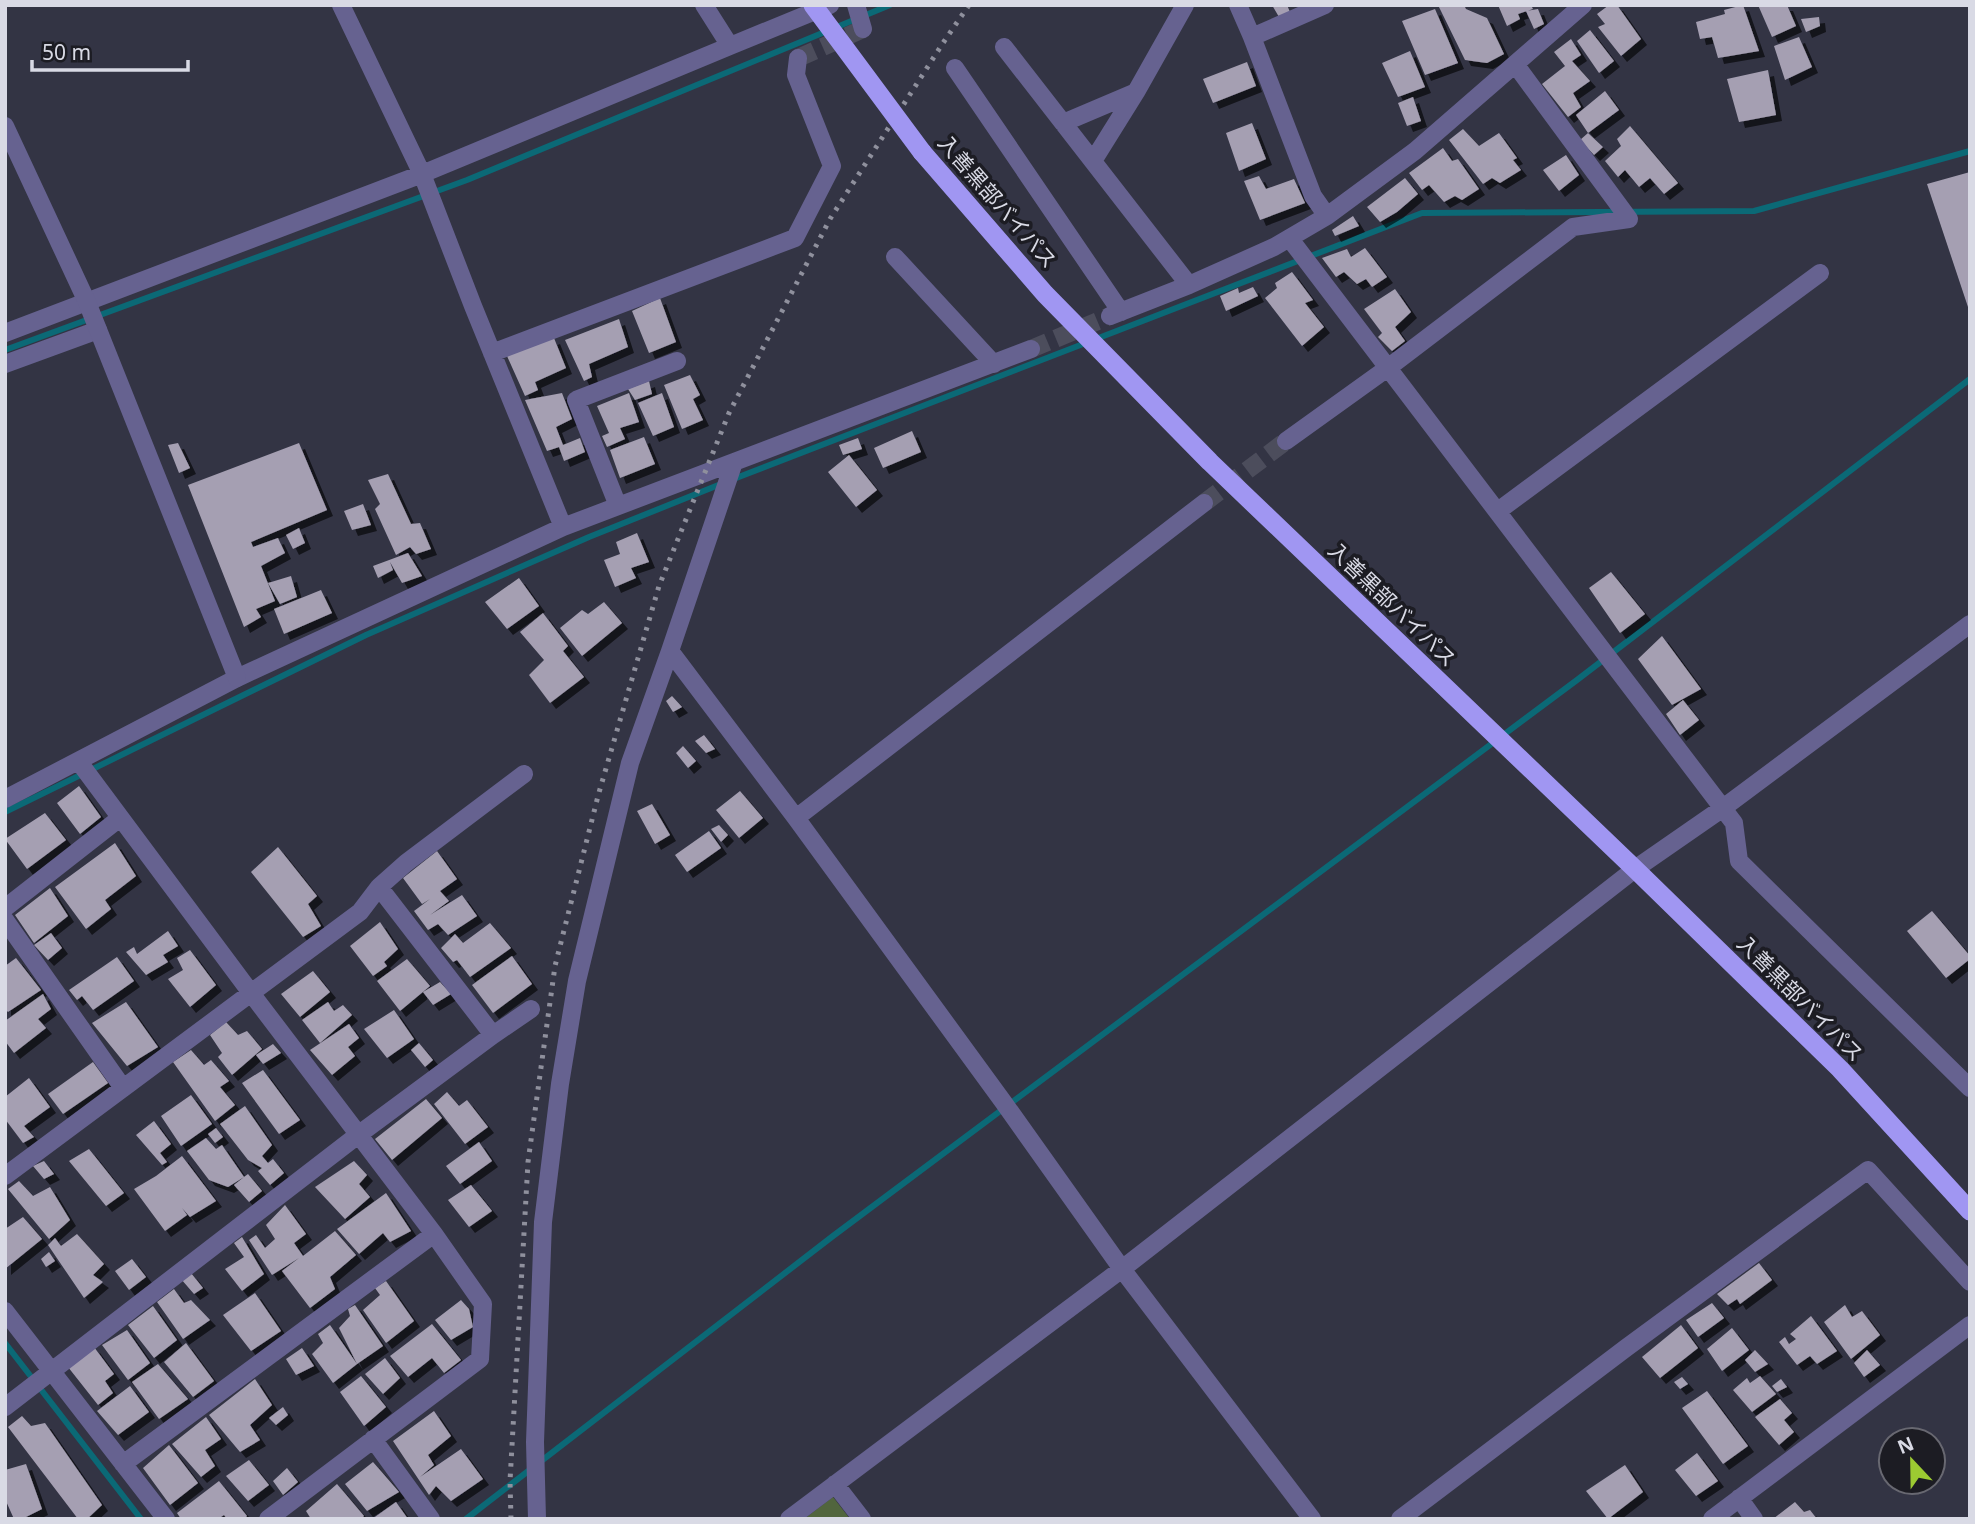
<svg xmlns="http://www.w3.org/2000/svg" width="1975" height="1524" font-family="'Noto Sans','Noto Sans JP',sans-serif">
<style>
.green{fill:#51653d}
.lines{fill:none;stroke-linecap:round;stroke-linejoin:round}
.stream{stroke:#0b6976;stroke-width:6}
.building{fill:#a59fb2;filter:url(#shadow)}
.minor-tunnel{stroke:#4c4d5c;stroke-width:18;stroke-dasharray:18 9;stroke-linecap:butt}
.minor{stroke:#666290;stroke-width:18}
.tertiary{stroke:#666290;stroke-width:18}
.trunk{stroke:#a096f2;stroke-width:19}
.rail{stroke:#8f909d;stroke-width:5;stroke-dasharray:3.5 7;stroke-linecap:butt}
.trunk-bridge{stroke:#a096f2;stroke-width:19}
.labels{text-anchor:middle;stroke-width:7;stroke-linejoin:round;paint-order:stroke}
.street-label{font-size:21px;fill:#d9dae5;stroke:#1c1c23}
</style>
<defs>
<filter id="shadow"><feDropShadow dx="6" dy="6" stdDeviation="0" flood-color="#0009"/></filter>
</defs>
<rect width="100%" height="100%" fill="#333444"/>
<path class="green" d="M833 1497 850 1519H804Z"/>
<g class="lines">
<path class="stream" d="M5 350 467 180 890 5
M731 480 1422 213 1754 211 1970 151
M5 812 366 635 589 537 721 484
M5 1343 141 1519
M466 1519 833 1236 1577 680 1970 379"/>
</g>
<path class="building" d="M1272 5H1287L1290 12 1279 17Z
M1438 5H1464L1466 9 1487 18 1504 54 1487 63 1465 60Z
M1498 5H1531L1533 9 1518 14 1520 19 1507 26Z
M1609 5H1617L1641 39 1621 56 1598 27 1605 24 1597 14Z
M1743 5 1759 51 1718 58 1712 37 1700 39 1696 22 1725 14 1724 10Z
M1758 5H1787L1796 26 1772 37Z
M1435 9 1458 63 1425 75 1402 21Z
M1538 9 1544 24 1534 29 1526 11Z
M1819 17 1820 26 1806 32 1801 19Z
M1590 30 1614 61 1599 73 1577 41Z
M1799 37 1812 67 1785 80 1774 46Z
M1571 39 1581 55 1572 61 1590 81 1573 93 1581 107 1568 117 1542 84 1565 66 1554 52Z
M1410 51 1425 87 1398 97 1382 63Z
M1247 62 1256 86 1213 103 1203 79Z
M1768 70 1776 115 1739 122 1727 79Z
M1605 91 1619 110 1588 133 1576 115Z
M1413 97 1421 121 1407 126 1398 103Z
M1252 123 1266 159 1239 171 1226 133Z
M1630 126 1678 183 1664 194 1650 178 1639 187 1625 170 1618 177 1605 161 1621 146 1617 139Z
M1463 129 1479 146 1499 133 1517 158 1513 160 1521 170 1500 183 1492 178 1483 184 1449 140Z
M1588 133 1603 147 1594 155 1580 140Z
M1443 148 1452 161 1458 159 1479 189 1462 200 1455 196 1444 202 1429 185 1422 190 1409 173Z
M1566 155 1579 175 1559 191 1543 170Z
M1970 172V310H1969L1927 184Z
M1259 176 1266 189 1294 179 1305 203 1260 220 1244 181Z
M1405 178 1418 194 1397 212 1380 222 1367 207Z
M1353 216 1359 226 1335 236 1332 230Z
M1365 248 1387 277 1372 287 1366 279 1357 284 1344 272 1336 277 1322 258 1347 249 1351 257Z
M1292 272 1313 300 1305 303 1324 327 1302 346 1265 298 1277 288 1275 283Z
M1253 287 1258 296 1226 311 1220 296 1238 288 1239 293Z
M1395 289 1411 312 1395 327 1405 341 1392 351 1378 337 1382 333 1364 309Z
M660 298 676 342 649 353 632 311Z
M619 319 628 347 589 364 592 377 584 381 565 340Z
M554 338 566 368 535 382 538 390 525 396 507 356Z
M690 375 700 395 693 399 703 420 682 429 664 385Z
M649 381 652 394 635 400 628 389Z
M562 393 572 419 556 427 563 445 580 438 585 452 564 461 559 447 547 451 525 400Z
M629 393 639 422 620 428 625 439 607 447 602 436 609 433 597 406Z
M662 393 674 427 653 436 638 403Z
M912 431 921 452 883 468 874 448Z
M644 437 655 464 620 478 610 450Z
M858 438 862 449 843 455 839 445Z
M178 443 190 468 179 473 168 445Z
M299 443 327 510 251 542 253 547 278 538 285 553 261 566 275 601 256 609 261 617 244 627 188 485Z
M849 455 877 490 856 507 828 472Z
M388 474 411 524 420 523 431 549 416 554 410 547 396 555 375 509 380 504 368 480Z
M363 504 371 525 352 530 344 511Z
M299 528 305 543 293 549 286 535Z
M637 533 649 562 631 568 636 578 615 587 604 560 620 554 616 542Z
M408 553 422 576 402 583 390 562 393 570 378 578 373 566Z
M1611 572 1645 614 1620 633 1589 588Z
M291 576 297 597 280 604 268 583Z
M519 578 539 606 507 629 485 602Z
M321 590 332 613 284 634 274 609Z
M604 602 622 623 582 656 560 628 582 610 588 614Z
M543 613 568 646 563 651 584 677 550 703 529 675 544 660 520 632Z
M1662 636 1701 689 1672 705 1638 659Z
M672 696 682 707 673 712 666 701Z
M1683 700 1699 720 1680 735 1666 714Z
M704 735 715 749 706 753 695 741Z
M683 746 696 761 688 768 676 753Z
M79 786 101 817 80 834 57 803Z
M740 791 763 818 739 838 716 810Z
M652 804 670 835 655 844 637 811Z
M45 813 66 840 27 869 5 839Z
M719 825 728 835 721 842 711 829Z
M709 831 721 848 687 872 675 855Z
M115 843 136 876 105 900 111 909 86 929 55 887Z
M278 847 317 896 308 904 321 926 303 937 251 872Z
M437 851 457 879 440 891 449 901 430 915 462 895 477 916 448 935 438 924 428 930 414 911 430 899 422 904 403 878Z
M50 888 68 916 34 943 15 915Z
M1932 911 1970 956V959L1946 978 1907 931Z
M380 922 398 949 384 962 387 966 373 976 350 946Z
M490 923 511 948 470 977 457 960 453 962 441 948 455 934 463 943Z
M168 931 178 946 163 955 168 962 146 975 126 952 134 947 137 954Z
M51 933 62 948 48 960 34 945Z
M190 950 216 985 190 1007 168 979 183 970 177 958Z
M512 956 532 984 493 1013 472 985Z
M117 957 134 981 93 1010 82 996 77 1000 69 990Z
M16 958 41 990 8 1012 5 1009V966Z
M407 959 430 986 400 1011 377 981Z
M313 971 330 992 300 1017 281 994Z
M440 982 451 994 433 1005 423 992Z
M43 994 51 1009 38 1019 46 1028 14 1053 5 1041V1021Z
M126 1002 158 1047 127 1066 92 1023Z
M328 1002 334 1011 343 1005 352 1015 320 1043 302 1020Z
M394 1010 414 1039 387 1058 364 1029Z
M226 1022 238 1035 247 1031 262 1049 232 1075 218 1057 222 1053 210 1035Z
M349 1024 359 1038 348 1047 355 1056 332 1075 310 1050Z
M419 1043 433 1060 425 1067 411 1050Z
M273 1044 281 1053 263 1064 256 1055Z
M191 1050 204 1065 211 1060 229 1081 220 1087 235 1105 215 1121 173 1062Z
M93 1062 108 1083 63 1114 48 1094Z
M263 1070 300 1120 279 1134 242 1083Z
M29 1078 50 1107 24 1126 34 1137 23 1143 5 1119V1097Z
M447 1092 459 1106 467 1100 488 1127 465 1144 434 1104Z
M191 1095 212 1124 181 1146 161 1116Z
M426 1099 442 1118 392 1160 375 1139Z
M245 1106 272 1145 262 1156 268 1163 273 1159 284 1173 270 1185 258 1171 262 1168 248 1160 220 1124Z
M154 1121 171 1144 160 1153 167 1162 162 1165 136 1135Z
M216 1128 223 1137 215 1143 208 1134Z
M206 1138 216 1149 222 1145 244 1177 248 1174 262 1191 249 1202 234 1185 244 1177 228 1187 209 1180 187 1151Z
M479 1142 492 1161 460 1184 446 1166Z
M89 1149 124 1193 106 1206 69 1161Z
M182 1156 216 1201 190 1217 182 1208 187 1215 165 1231 134 1189 156 1176Z
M44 1161 54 1174 44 1179 33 1166Z
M354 1161 367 1175 359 1184 370 1197 345 1219 315 1187Z
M19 1181 33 1196 50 1187 70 1220 49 1239 8 1189Z
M471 1185 492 1211 469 1227 448 1200Z
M386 1193 411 1231 390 1242 383 1233 359 1254 337 1229Z
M285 1205 306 1234 294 1243 303 1256 335 1231 356 1255 330 1277 335 1289 310 1308 282 1271 299 1258 272 1275 249 1240 256 1235 265 1248 275 1239 266 1225Z
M23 1217 42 1239 5 1269V1229Z
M77 1234 104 1264 93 1275 103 1282 84 1298 48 1245 55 1238 61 1246Z
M242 1237 264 1274 242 1291 225 1269 244 1257 234 1243Z
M49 1252 55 1261 46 1267 41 1259Z
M132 1259 146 1277 129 1290 115 1271Z
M1759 1263 1772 1280 1740 1304 1737 1299 1728 1305 1717 1294Z
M191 1273 203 1288 194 1294 181 1279Z
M386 1281 414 1321 386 1343 363 1310 380 1295 375 1288Z
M174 1289 184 1303 191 1300 210 1320 183 1339 157 1302Z
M255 1293 281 1331 251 1351 223 1315Z
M461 1300 469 1309 473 1327 451 1340 435 1320Z
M1712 1303 1724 1318 1698 1337 1686 1320Z
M355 1305 383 1346 357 1364 339 1328 350 1316 348 1309Z
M1845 1305 1852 1317 1862 1311 1880 1335 1851 1359 1824 1322Z
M153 1306 177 1340 154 1358 128 1325Z
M1811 1316 1837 1351 1817 1364 1810 1356 1797 1365 1779 1342 1785 1337 1789 1344 1796 1339 1790 1334Z
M432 1324 461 1360 444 1373 432 1358 408 1377 390 1356Z
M330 1325 357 1364 333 1383 312 1354 323 1343 318 1334Z
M1681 1325 1698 1348 1660 1378 1642 1357Z
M1732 1328 1749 1350 1722 1371 1707 1349Z
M127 1330 150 1363 128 1380 102 1345Z
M186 1343 214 1381 193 1397 164 1362Z
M94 1347 114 1374 105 1381 113 1393 98 1405 68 1367Z
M302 1348 314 1366 296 1375 286 1359Z
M1755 1350 1768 1364 1755 1372 1745 1360Z
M1867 1350 1880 1365 1864 1377 1854 1363Z
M385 1358 400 1378 383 1394 365 1374Z
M158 1364 188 1399 159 1419 132 1382Z
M361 1376 386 1407 364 1426 340 1392Z
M1760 1376 1776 1394 1752 1412 1733 1390 1747 1378 1750 1383Z
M1682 1377 1688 1384 1680 1389 1674 1382Z
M255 1379 272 1405 250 1425 260 1440 240 1452 209 1415Z
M1781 1379 1787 1387 1777 1392 1772 1386Z
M130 1386 149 1412 118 1435 97 1411Z
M1707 1391 1748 1446 1723 1464 1682 1408Z
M1780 1399 1792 1413 1784 1420 1794 1432 1779 1445 1755 1417Z
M283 1407 288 1415 276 1425 269 1418Z
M434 1411 451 1436 428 1455 434 1465 420 1477 461 1449 483 1479 451 1501 436 1486 429 1495 393 1441Z
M22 1416 31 1426 45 1423 102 1505 87 1519H78L8 1427Z
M206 1417 221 1439 205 1450 215 1466 201 1477 172 1444Z
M169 1445 198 1483 170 1505 143 1468Z
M1697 1453 1718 1481 1696 1496 1675 1470Z
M249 1460 269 1485 248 1501 226 1476Z
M373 1462 399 1492 367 1511 345 1484Z
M26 1464 42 1509 22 1519H14L5 1499V1470Z
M1625 1465 1643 1492 1608 1519 1586 1491Z
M287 1468 298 1482 283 1495 273 1481Z
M219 1481 247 1516 244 1519H227L224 1515 218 1519H181L177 1513Z
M337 1484 364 1516 361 1519H311L306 1511Z
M396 1502 408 1519H372Z
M1795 1502 1804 1512 1810 1510 1817 1519H1773Z"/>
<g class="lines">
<path class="minor-tunnel" d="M798 58 863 29
M1031 349 1110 316
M1204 503 1286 441"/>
<path class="minor" d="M341 5 422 174 473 306 563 527
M704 5 730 46 830 5
M856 5 863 29
M1238 5 1252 37
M1325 5 1252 37 1313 196 1327 216
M1004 47 1189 285
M955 68 1121 312
M1063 123 1136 92 1185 5
M1093 161 1136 92
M1290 239 1734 823 1739 861 1970 1088
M895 257 994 364
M1110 316 1189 285 1274 247 1327 216 1415 151 1583 5
M5 333 422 174 730 46
M492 353 795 238 832 166 796 75 798 58
M5 364 98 330
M1286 441 1389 367 1573 227 1629 219 1515 64
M618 506 576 400 677 361
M1498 511 1820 273
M670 651 796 818 1004 1103 1122 1269 1312 1519
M79 762 251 993 434 1234 483 1304 480 1359 268 1519
M5 799 237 678 563 527 1031 349
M796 818 1204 503
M379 887 406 863 524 774
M5 908 120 818
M5 920 123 1088
M5 1176 360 912 379 887 493 1035
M5 1311 166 1519
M5 1407 358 1135 493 1035 531 1009
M373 1439 431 1519
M123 1464 434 1234
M835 1484 862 1519
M1739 1498 1754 1519
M537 1519 535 1442 543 1222 560 1084 577 981 630 763 670 651 734 462
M789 1519 1122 1269 1635 869 1723 808 1970 624
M1400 1519 1626 1348 1868 1170 1970 1282
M1712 1519 1970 1325"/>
<path class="tertiary" d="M5 126 87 302 237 678"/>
<path class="trunk" d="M922 152 1045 294 1210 462 1635 869 1840 1069 1970 1211"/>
<path class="rail" d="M511 1519 510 1481 528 1162 555 966 598 796 659 586 729 413 830 219 943 43 969 5"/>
<path class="trunk-bridge" d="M813 5 922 152"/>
</g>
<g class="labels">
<g class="street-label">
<text transform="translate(997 202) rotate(49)" y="7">入善黒部バイパス</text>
<text transform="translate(1392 605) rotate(44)" y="7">入善黒部バイパス</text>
<text transform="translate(1800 999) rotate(45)" y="7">入善黒部バイパス</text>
</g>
</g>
<rect width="1975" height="1524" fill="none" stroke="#d9dae5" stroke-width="14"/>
<g transform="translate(1912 1461) rotate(338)"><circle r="33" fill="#1c1c23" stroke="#686871" stroke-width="2"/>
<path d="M0-5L12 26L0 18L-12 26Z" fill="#9cca32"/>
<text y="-10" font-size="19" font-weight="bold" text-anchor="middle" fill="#d9dae5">N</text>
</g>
<path d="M32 60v10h156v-10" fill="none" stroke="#d9dae5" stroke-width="3.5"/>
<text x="42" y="60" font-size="21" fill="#d9dae5" stroke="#1c1c23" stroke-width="5" paint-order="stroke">50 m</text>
</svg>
